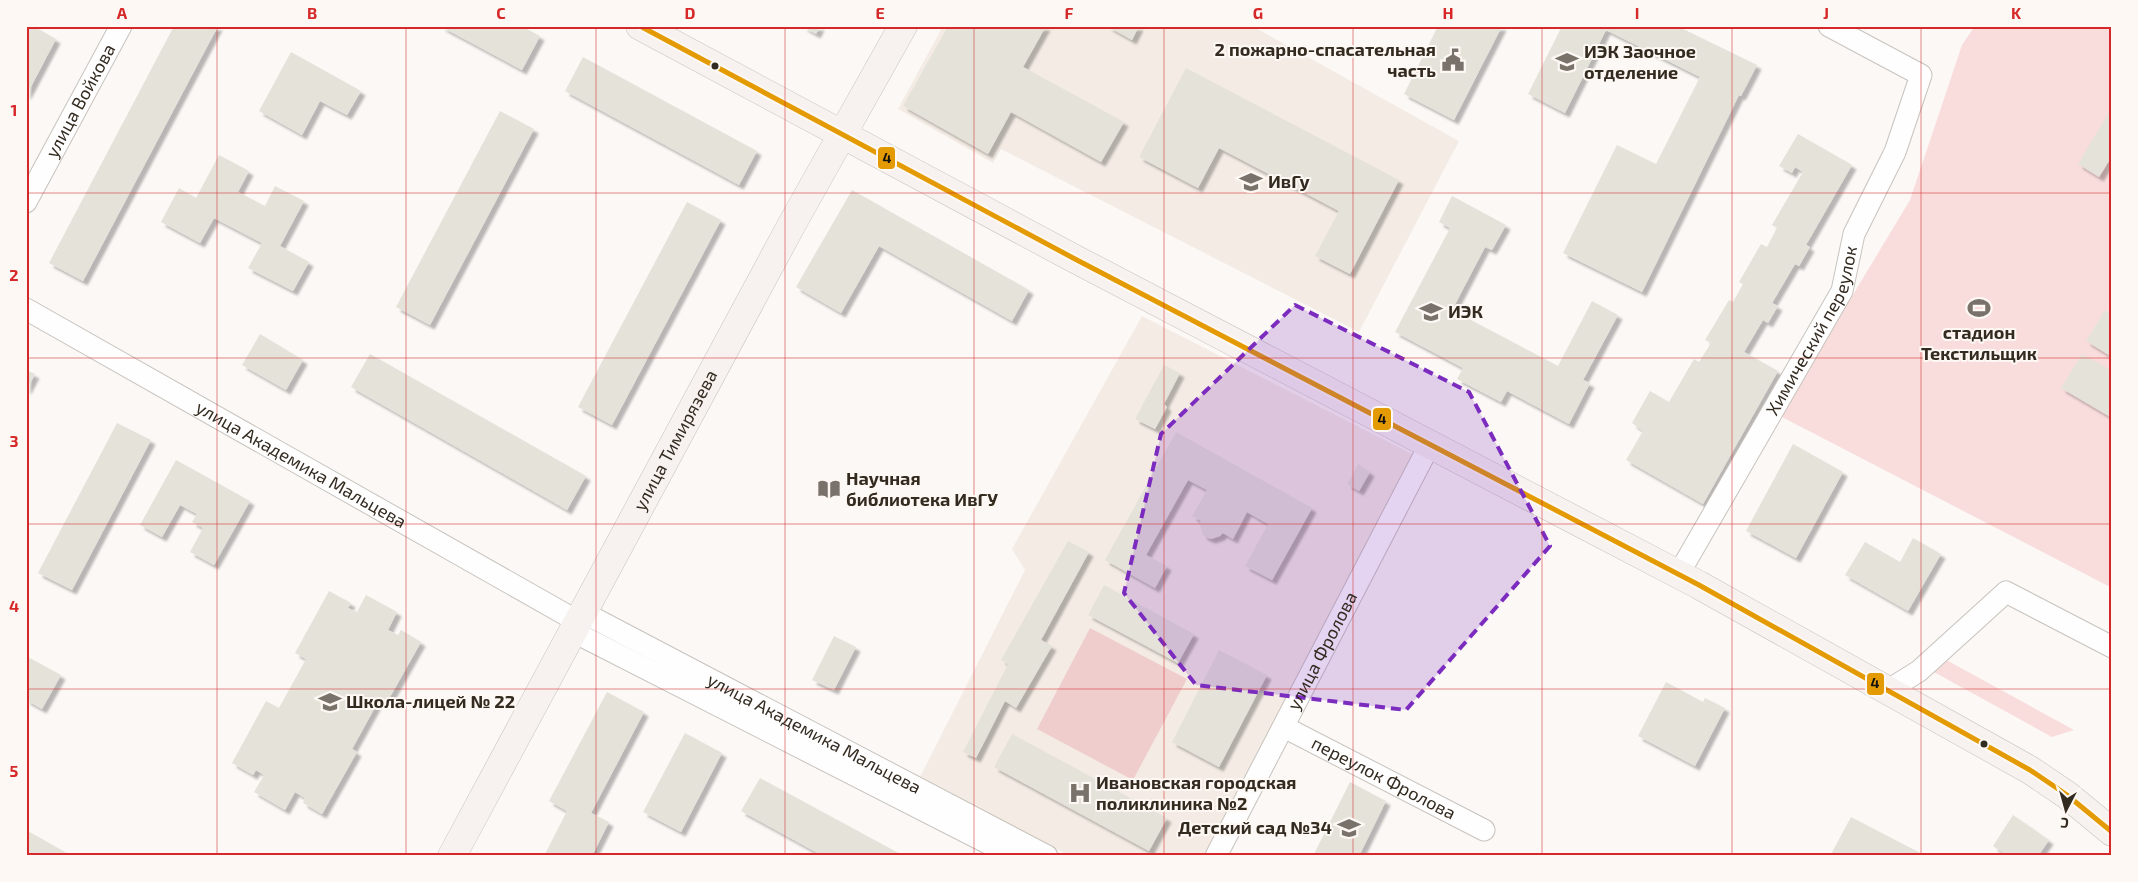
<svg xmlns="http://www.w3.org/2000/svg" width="2138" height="882" font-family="'Exo 2',sans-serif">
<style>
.built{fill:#f4ece4}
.green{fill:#f9dddc}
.forest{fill:#efcdcc}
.building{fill:#e5e2da;filter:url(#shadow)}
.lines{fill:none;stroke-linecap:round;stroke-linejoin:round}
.minor-casing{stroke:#c8c3bd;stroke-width:23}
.secondary-casing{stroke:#c8c3bd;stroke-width:29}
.minor{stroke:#fefefe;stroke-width:21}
.secondary{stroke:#f7f2f0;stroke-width:28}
.bus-1-casing{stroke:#fdf8f3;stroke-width:9}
.bus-1{stroke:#e39a03;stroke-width:5}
.marked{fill:#7b2cbf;fill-opacity:0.2;stroke:#7b2cbf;stroke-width:4;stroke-dasharray:10 6;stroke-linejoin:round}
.grid{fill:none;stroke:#d62828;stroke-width:1;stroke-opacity:0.55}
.bus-dot{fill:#332a20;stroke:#fdf8f3;stroke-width:2}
.labels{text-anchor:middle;stroke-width:4;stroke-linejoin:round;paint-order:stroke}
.poi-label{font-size:18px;font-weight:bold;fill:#332a20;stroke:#fdf8f3;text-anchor:start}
.street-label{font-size:18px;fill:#332a20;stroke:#fdf8f3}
.line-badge{stroke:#fdf8f3;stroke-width:2}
.pale-badge-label{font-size:14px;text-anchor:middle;font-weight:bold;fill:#111}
.neatline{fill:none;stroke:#d62828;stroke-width:2}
.grid-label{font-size:16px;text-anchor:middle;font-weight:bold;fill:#d62828}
</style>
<defs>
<filter id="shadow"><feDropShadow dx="4.5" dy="4.5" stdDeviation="1" flood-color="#0004"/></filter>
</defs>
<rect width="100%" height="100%" fill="#fbf8f5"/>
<path class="built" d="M943 26H1252L1459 141 1359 332 1001 149 993 163 898 109Z
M1142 316 1412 454 1204 856H1070L920 777 1025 570 1012 549Z"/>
<path class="green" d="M1975 26H2112V588L1780 416 1910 200 1962 45Z
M1939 656 2074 730 2052 737 1932 671Z"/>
<path class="forest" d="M1090 628 1187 679 1133 780 1037 729Z"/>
<path class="building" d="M26 26H33L56 39 26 96Z
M174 26H218L83 281 49 263Z
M440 26H521L540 36 522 70Z
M802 26H820L816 34Z
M948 26H1046L1023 67 1124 122 1101 162 1011 112 988 154 903 106Z
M1107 26H1139L1132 40Z
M1438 26H1502L1454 120 1404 94Z
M1562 26H1677L1757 65 1741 96 1739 95 1642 292 1563 253 1617 145 1656 164 1700 77 1606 30 1565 113 1528 94Z
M291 52 361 91 347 115 320 101 302 135 259 111Z
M583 57 757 151 739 185 565 91Z
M1186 68 1399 180 1350 274 1315 256 1339 211 1219 148 1198 188 1139 157Z
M2112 107V156L2099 177 2078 164Z
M500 111 534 129 430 325 396 307Z
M1798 134 1852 165 1806 245 1810 247 1799 266 1795 264 1772 303 1778 306 1768 323 1763 320 1744 352 1778 371 1703 504 1626 460 1643 431 1632 423 1650 391 1669 402 1694 359 1699 362 1711 343 1705 340 1729 300 1733 302 1743 284 1739 282 1761 244 1767 247 1777 228 1772 225 1803 172 1795 167 1792 173 1779 166Z
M219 155 249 171 238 192 265 206 275 186 304 201 280 246 309 262 293 291 248 268 262 243 214 218 200 243 161 222 179 188 196 198Z
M852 190 1029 290 1012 321 879 246 841 313 796 287Z
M1452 196 1506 225 1492 250 1485 247 1452 310 1558 366 1592 301 1618 315 1583 380 1590 383 1569 424 1507 391 1501 402 1457 379 1463 368 1395 332 1450 228 1439 222Z
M687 202 721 220 612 425 578 407Z
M2105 310 2112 315V357L2086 341Z
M260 334 303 360 286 390 242 365Z
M370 354 586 476 567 510 351 387Z
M2082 354 2112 371V418L2061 388Z
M1164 365 1180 373 1164 404 1167 407 1155 429 1135 419Z
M26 370 35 374 26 391Z
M117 423 151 440 72 590 38 573Z
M1176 432 1312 508 1272 580 1245 566 1268 524 1247 512 1233 539 1223 533 1220 536 1211 539 1206 537 1203 535 1200 525 1201 521 1192 516 1207 490 1188 480 1146 555 1167 566 1155 588 1105 560Z
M1793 444 1843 472 1796 558 1746 531Z
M176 460 250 501 214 565 190 552 203 528 192 522 197 514 180 505 162 537 140 525Z
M1358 464 1370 472 1359 491 1347 484Z
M1913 538 1941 554 1908 611 1845 575 1865 542 1900 562Z
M1068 541 1089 552 1041 640 1052 646 1016 708 1005 701 976 758 963 752 1008 664 1001 660Z
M1104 585 1194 634 1178 663 1088 615Z
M329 591 351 603 348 608 357 612 366 595 397 612 388 630 398 635 401 630 421 642 386 704 379 700 352 749 357 752 322 814 303 803 305 798 295 792 285 810 254 792 264 775 256 770 253 775 232 763 266 701 279 708 306 659 295 653Z
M834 636 856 647 834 690 812 680Z
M1219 650 1267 675 1219 767 1172 742Z
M26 656 61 675 42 709 26 700Z
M1666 682 1703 702 1705 698 1725 708 1695 766 1638 736Z
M607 692 644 712 591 813 609 822 592 856H544L567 811 549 801Z
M685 733 722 753 681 832 643 812Z
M1012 734 1167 818 1149 851 994 767Z
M760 778 904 856H823L741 811Z
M1350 782 1386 801 1359 856H1313Z
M2013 815 2049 840 2038 856H2004L2005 854 1993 846Z
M1851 817 1926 856H1830Z
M26 830 72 856H26Z"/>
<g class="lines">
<defs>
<g id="minor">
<path id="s1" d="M26 202 121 26"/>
<path id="s2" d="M26 309 577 621"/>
<path id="s3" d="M1678 575 1842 291 1854 234 1895 152 1921 75 1829 26"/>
<path id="s4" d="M582 612 1047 856"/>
<path d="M572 631 1013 856"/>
<path d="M1887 691 1919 671 2006 592 2112 647"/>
<path id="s5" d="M1284 727 1484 830"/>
<path id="s6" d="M1216 856 1429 446"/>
</g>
<g id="secondary">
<path d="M640 26 1075 259 1699 585 2030 770 2067 795 2112 832"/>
<path id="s7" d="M452 856 792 224 903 26"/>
</g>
</defs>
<use href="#minor" class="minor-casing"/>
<use href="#secondary" class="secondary-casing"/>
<use href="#minor" class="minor"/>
<use href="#secondary" class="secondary"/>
<defs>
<path id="bus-1" d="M640 26 1075 259 1699 585 2030 770 2067 795 2112 832"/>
</defs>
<use href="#bus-1" class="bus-1-casing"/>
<use href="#bus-1" class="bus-1"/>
</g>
<path class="marked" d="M1295 305 1469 392 1550 546 1406 710 1196 685 1124 593 1161 434Z"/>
<path class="grid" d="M217 26V856M406 26V856M596 26V856M785 26V856M974 26V856M1164 26V856M1353 26V856M1542 26V856M1732 26V856M1921 26V856M26 193H2112M26 358H2112M26 524H2112M26 689H2112"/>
<defs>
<symbol id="civic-bare" viewBox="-9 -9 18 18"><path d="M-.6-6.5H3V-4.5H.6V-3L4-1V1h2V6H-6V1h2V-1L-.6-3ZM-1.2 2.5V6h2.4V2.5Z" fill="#79726b" stroke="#fdf8f3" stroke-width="2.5" paint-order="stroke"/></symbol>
<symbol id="university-bare" viewBox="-9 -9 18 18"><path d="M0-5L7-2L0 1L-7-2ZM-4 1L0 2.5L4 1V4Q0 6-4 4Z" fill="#79726b" stroke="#fdf8f3" stroke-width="2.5" paint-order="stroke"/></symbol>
<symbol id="stadium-bare" viewBox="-9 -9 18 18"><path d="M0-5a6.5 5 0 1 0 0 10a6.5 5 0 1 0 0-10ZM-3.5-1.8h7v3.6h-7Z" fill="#79726b" stroke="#fdf8f3" stroke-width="2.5" paint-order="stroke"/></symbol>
<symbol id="library-bare" viewBox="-9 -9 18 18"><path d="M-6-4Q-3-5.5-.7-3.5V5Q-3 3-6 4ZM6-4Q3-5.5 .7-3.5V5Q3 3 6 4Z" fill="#79726b" stroke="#fdf8f3" stroke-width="2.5" paint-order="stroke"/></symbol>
<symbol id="school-bare" viewBox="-9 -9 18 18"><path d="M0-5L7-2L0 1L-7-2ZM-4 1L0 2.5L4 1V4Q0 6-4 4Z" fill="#79726b" stroke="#fdf8f3" stroke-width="2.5" paint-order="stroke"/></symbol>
<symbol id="hospital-bare" viewBox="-9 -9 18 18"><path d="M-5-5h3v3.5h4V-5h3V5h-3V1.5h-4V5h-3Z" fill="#79726b" stroke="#fdf8f3" stroke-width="2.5" paint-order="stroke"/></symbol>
</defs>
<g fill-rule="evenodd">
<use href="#civic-bare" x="1437" y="44" width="32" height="32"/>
<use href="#university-bare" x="1551" y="46" width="32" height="32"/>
<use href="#university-bare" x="1235" y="166" width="32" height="32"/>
<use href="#stadium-bare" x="1963" y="292" width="32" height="32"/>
<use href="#university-bare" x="1415" y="296" width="32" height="32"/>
<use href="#library-bare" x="813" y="473" width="32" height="32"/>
<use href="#school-bare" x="314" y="686" width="32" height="32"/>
<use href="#hospital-bare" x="1064" y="777" width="32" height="32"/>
<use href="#school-bare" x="1333" y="812" width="32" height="32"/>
</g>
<g class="bus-dot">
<circle cx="715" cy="66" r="4.5"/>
<circle cx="1984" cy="744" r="4.5"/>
</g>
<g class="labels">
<g class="poi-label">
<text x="1436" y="56" text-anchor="end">2 пожарно-спасательная<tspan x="1436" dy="21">часть</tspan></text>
<text x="1584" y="58">ИЭК Заочное<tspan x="1584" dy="21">отделение</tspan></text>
<text x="1268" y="188">ИвГу</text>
<text x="1448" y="318">ИЭК</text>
<text x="1979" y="339" text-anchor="middle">стадион<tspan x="1979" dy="21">Текстильщик</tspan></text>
<text x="846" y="485">Научная<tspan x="846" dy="21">библиотека ИвГУ</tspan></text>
<text x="346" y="708">Школа-лицей № 22</text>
<text x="1096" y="789">Ивановская городская<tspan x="1096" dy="21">поликлиника №2</tspan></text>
<text x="1332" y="834" text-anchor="end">Детский сад №34</text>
</g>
<g class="street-label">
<text dy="6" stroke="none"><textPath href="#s1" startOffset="115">улица Войкова</textPath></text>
<text dy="6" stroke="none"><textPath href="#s3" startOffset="280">Химический переулок</textPath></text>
<text dy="6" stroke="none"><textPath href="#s7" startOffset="472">улица Тимирязева</textPath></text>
<text dy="6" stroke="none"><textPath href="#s2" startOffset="316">улица Академика Мальцева</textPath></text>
<text dy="6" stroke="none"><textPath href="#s6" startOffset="231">улица Фролова</textPath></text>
<text dy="6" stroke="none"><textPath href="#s4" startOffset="262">улица Академика Мальцева</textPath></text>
<text dy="6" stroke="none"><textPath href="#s5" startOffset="112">переулок Фролова</textPath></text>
</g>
</g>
<g class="line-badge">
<rect x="877" y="146" width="19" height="24" rx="5" fill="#e39a03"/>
<rect x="1372" y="407" width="20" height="24" rx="5" fill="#e39a03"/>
<rect x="1866" y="672" width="19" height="24" rx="5" fill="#e39a03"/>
</g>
<g class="pale-badge-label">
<text x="887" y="163">4</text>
<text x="1382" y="424">4</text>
<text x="1875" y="688">4</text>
</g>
<rect width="2138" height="882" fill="none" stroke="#fdf8f3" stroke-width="55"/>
<g transform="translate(2066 810) rotate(186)" stroke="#fdf8f3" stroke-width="4" paint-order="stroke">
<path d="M0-4L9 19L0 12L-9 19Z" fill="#332a20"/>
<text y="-8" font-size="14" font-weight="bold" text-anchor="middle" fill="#332a20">С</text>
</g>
<rect x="28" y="28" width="2082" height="826" class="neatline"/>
<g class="grid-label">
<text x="122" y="19">A</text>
<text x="312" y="19">B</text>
<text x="501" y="19">C</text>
<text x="690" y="19">D</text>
<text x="880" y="19">E</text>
<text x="1069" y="19">F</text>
<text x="1258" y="19">G</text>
<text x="1448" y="19">H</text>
<text x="1637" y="19">I</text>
<text x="1826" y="19">J</text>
<text x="2016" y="19">K</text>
<text x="14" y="116">1</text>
<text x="14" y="281">2</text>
<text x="14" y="447">3</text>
<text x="14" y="612">4</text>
<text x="14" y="777">5</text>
</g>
</svg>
